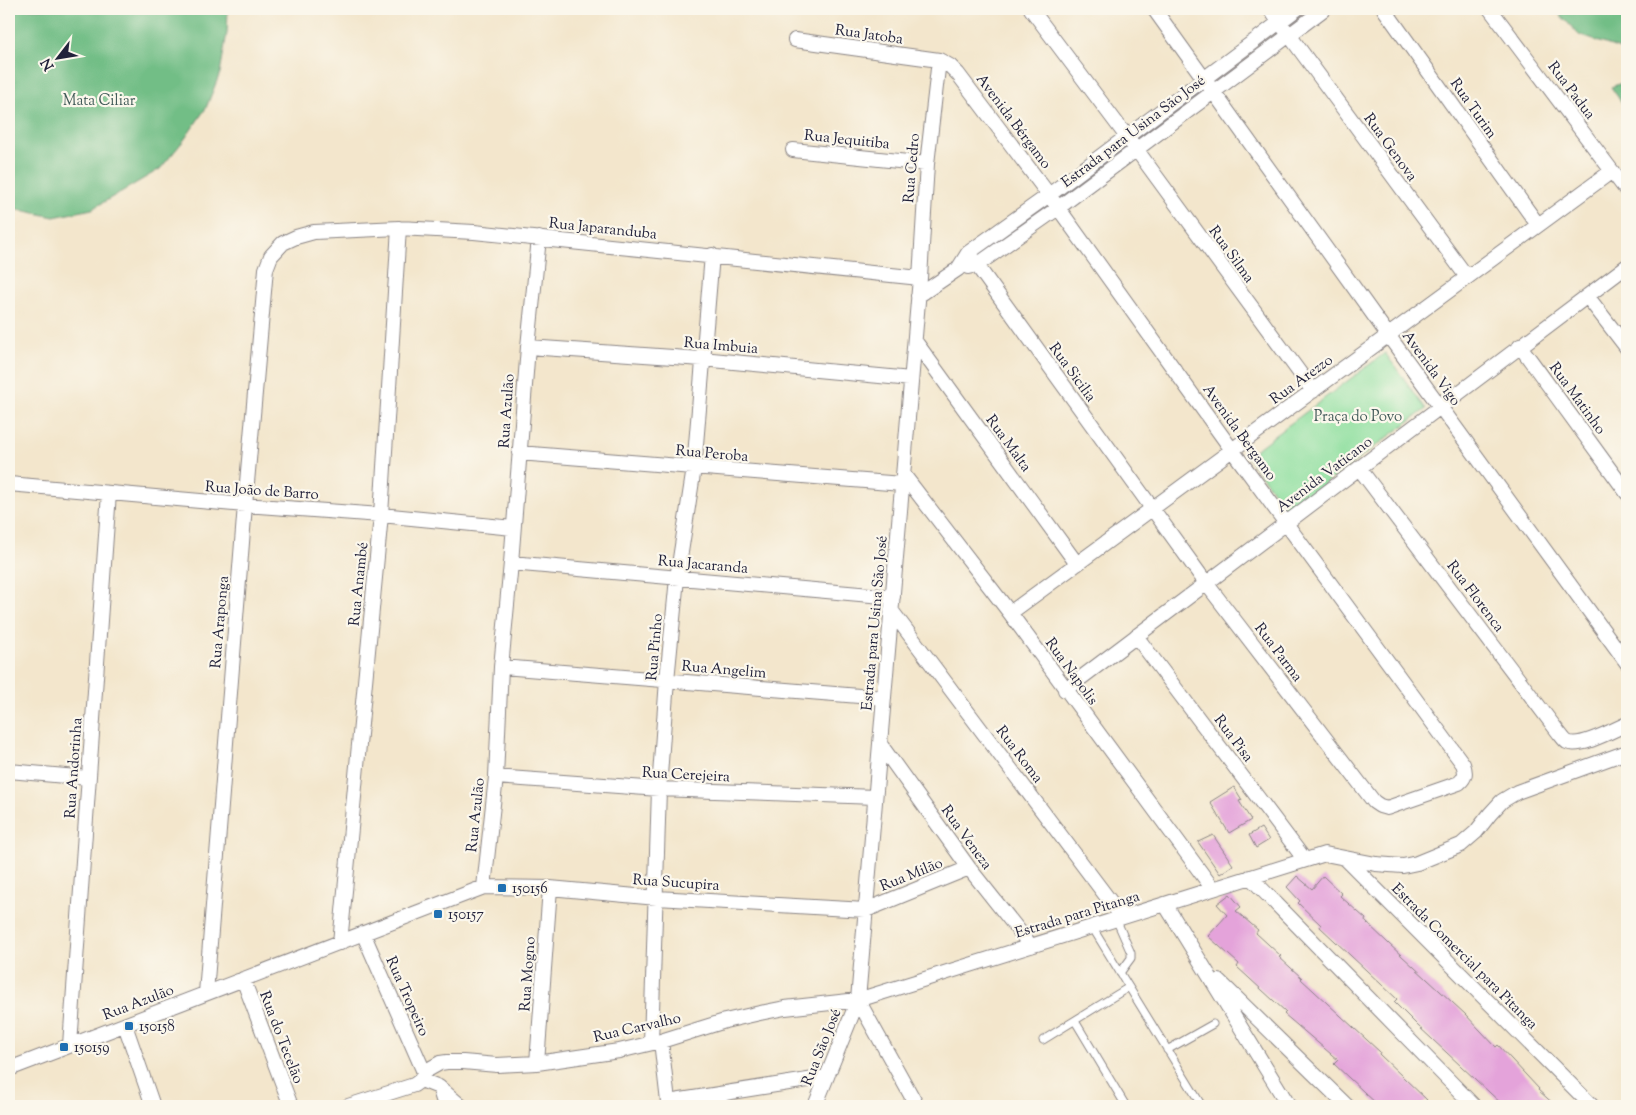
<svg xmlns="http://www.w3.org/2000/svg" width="1636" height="1115" font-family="'Sorts Mill Goudy',serif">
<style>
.green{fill:#8edf9f;stroke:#58806d}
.forest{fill:#72be86;stroke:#4a7060}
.building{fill:#e4a3da}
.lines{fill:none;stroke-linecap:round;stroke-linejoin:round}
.lane-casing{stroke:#8a8484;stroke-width:9}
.street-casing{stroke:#8a8484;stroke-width:16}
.lane{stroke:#fff;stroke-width:7}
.street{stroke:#fff;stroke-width:14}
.poi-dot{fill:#1f6fb2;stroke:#fbf7ec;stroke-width:2}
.labels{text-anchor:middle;stroke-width:4.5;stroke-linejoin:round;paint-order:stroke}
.street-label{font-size:15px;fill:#22223b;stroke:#fbf7ec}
.park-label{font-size:15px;fill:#425b59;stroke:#fbf7ec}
.poi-label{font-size:15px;fill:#22223b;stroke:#fbf7ec;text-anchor:start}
</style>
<rect width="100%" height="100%" fill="#fbf7ec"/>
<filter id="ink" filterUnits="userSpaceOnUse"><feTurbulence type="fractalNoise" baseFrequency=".02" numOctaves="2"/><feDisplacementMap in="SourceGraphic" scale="10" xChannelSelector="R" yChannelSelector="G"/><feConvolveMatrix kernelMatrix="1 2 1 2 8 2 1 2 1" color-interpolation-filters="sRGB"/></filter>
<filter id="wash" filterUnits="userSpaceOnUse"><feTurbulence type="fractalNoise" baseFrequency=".0096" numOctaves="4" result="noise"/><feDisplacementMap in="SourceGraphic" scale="20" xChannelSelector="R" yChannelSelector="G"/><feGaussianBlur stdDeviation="1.12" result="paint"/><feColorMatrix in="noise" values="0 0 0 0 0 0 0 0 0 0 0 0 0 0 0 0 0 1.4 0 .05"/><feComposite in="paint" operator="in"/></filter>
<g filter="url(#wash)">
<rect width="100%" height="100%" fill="#f3e6cc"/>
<path class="green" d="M1385 353 1426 409 1288 511 1247 456Z"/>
<path class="forest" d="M9 9H228L227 33 220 73 206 108 184 140 160 169 92 209 54 217 16 209 9 205Z
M1555 9H1627V60L1620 49 1579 35Z
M1627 81V110L1611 87Z"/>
<g id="blocks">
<path class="building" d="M1234 787 1242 800 1239 801 1251 820 1229 833 1210 802Z
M1261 828 1269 840 1256 848 1249 835Z
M1213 835 1233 865 1220 874 1198 842Z
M1297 876 1312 889 1323 876 1342 894 1340 896 1366 919 1365 921 1389 944 1465 1014 1496 1047 1498 1045 1539 1089 1538 1090 1556 1106H1537L1529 1099 1520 1106H1504L1418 1026 1394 1002 1397 999 1320 927 1321 925 1298 903 1300 901 1287 887Z
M1230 894 1241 907 1236 911 1258 930 1256 933 1281 956 1279 957 1302 978 1301 979 1380 1052 1379 1054 1427 1100 1421 1106H1379L1334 1064 1338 1060 1284 1014 1286 1012 1237 967 1239 964 1208 936 1227 915 1217 904Z"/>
</g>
</g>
<g filter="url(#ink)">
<use href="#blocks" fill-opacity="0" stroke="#8a8484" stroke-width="1"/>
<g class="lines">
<defs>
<path id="lane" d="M1116 919 1131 953V958L1120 973
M1092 927 1202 1106
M1075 1021 1126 1106
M1043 1040 1129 987
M1167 1050 1213 1024"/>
<path id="street" d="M1031 9 1136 149 1313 391
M1154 9 1388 335 1627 663
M1270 9 1467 277
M1384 9 1538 225
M1490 9 1627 191
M795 40 939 60 950 66 958 74 1049 195 1232 450 1463 764C1466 772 1466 777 1459 783L1387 808 1380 806 1374 802 1206 583 968 253
M793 150 927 164
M968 267 977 265 1058 208 1324 9
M920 278 927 164 939 60
M918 296 958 269 968 253 1049 195 1297 9
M1587 296 1627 348
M915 341 1077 564
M1520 346 1627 493
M528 347 702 359 911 379
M519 453 902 484
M1359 468 1559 733C1561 735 1564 740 1567 742 1580 749 1615 729 1627 724
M903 474 1010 613 1213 889
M9 484 245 505 381 515 513 528
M511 563 893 597
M891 610 1122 917
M1010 613 1612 171
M1136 636 1305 860
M501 667 884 698
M1065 690 1627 266
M880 744 969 868 1031 946
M9 771 88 778
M496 777 659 789 875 797
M1345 858 1376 864 1403 866 1417 863 1461 845 1476 832 1490 814 1502 801 1517 792 1627 752
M1250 877 1474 1106
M484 887 496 777 501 667 511 563 528 347 539 238
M1165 904 1289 1106
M363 933 424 1072
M340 943 381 515 399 228
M243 979 291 1106
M1219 981 1347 1106
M206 993 245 505 266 269 271 256 283 243 296 237 314 232 399 228 474 232 920 278 858 1000 815 1106
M858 1000 917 1106
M125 1025 153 1106
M661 1041 668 1102 827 1077
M651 1043 659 789 667 680 677 578 694 468 712 255
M70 1045 109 493
M537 1063 550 888
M9 1069 484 887 550 888 657 898 866 910 969 868
M424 1072 440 1063 447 1062H463L497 1065 537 1063 619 1051 661 1041 725 1021 760 1013 785 1008 858 1000 1325 854 1345 858 1592 1106
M421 1080 439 1087 445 1106
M440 1088 461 1106
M348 1106 414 1085 421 1080 424 1072"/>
</defs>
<use href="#lane" class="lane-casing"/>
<use href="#street" class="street-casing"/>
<use href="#lane" class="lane"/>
<use href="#street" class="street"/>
</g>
</g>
<g class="poi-dot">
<rect x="497" y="883" width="10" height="10" rx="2.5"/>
<rect x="433" y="909" width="10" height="10" rx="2.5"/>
<rect x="124" y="1021" width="10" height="10" rx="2.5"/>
<rect x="59" y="1042" width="10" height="10" rx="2.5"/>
</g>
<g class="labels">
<g class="street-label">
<text transform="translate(869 34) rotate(8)" y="5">Rua Jatoba</text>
<text transform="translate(1572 90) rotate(53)" y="5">Rua Padua</text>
<text transform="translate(1474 108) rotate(55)" y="5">Rua Turim</text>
<text transform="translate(1014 121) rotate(53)" y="5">Avenida Bérgamo</text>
<text transform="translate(1133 131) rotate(-37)" y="5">Estrada para Usina São José</text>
<text transform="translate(847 139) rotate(6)" y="5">Rua Jequitiba</text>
<text transform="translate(1391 147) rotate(54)" y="5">Rua Genova</text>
<text transform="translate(911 168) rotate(-85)" y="5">Rua Cedro</text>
<text transform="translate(603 228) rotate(6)" y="5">Rua Japaranduba</text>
<text transform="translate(1232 254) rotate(54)" y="5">Rua Silma</text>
<text transform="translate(721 345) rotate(5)" y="5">Rua Imbuia</text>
<text transform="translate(1432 368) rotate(54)" y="5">Avenida Vigo</text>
<text transform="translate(1073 372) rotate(54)" y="5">Rua Sicilia</text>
<text transform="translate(1301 379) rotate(-36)" y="5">Rua Arezzo</text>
<text transform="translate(1578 398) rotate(54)" y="5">Rua Matinho</text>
<text transform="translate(506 411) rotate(-86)" y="5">Rua Azulão</text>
<text transform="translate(1240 432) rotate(54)" y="5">Avenida Bergamo</text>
<text transform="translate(1009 443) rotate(54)" y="5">Rua Malta</text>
<text transform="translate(712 453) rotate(5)" y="5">Rua Peroba</text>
<text transform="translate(1324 474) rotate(-37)" y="5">Avenida Vaticano</text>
<text transform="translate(262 490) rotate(4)" y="5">Rua João de Barro</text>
<text transform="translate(703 564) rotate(5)" y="5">Rua Jacaranda</text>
<text transform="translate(358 584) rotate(-84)" y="5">Rua Anambé</text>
<text transform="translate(1476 596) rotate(53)" y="5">Rua Florenca</text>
<text transform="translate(219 622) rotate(-85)" y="5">Rua Araponga</text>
<text transform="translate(874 623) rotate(-85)" y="5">Estrada para Usina São José</text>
<text transform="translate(654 647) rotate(-85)" y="5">Rua Pinho</text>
<text transform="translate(1279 652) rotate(53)" y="5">Rua Parma</text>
<text transform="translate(724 669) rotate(5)" y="5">Rua Angelim</text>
<text transform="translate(1072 671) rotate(54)" y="5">Rua Napolis</text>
<text transform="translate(1234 738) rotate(53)" y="5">Rua Pisa</text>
<text transform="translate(1020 754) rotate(53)" y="5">Rua Roma</text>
<text transform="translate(73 768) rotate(-86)" y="5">Rua Andorinha</text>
<text transform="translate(686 774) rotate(3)" y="5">Rua Cerejeira</text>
<text transform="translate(475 815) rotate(-84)" y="5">Rua Azulão</text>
<text transform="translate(967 837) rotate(54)" y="5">Rua Veneza</text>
<text transform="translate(911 874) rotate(-22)" y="5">Rua Milão</text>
<text transform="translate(676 882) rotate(4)" y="5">Rua Sucupira</text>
<text transform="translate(1077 914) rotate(-17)" y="5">Estrada para Pitanga</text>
<text transform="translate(1465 956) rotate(45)" y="5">Estrada Comercial para Pitanga</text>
<text transform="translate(527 974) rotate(-86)" y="5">Rua Mogno</text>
<text transform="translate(408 996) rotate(66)" y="5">Rua Tropeiro</text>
<text transform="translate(138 1002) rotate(-21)" y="5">Rua Azulão</text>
<text transform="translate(637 1027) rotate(-13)" y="5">Rua Carvalho</text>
<text transform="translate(282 1037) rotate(69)" y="5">Rua do Tecelão</text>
<text transform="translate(821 1047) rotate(-68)" y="5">Rua São José</text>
</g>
<g class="park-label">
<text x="99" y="105">Mata Ciliar</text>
<text x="1358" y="421">Praça do Povo</text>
</g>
<g class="poi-label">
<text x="512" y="893">150156</text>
<text x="448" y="919">150157</text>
<text x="139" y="1031">150158</text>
<text x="74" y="1052">150159</text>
</g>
</g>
<rect width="1636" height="1115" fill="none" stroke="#fbf7ec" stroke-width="30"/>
<g transform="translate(58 58) rotate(239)" stroke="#fbf7ec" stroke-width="4" paint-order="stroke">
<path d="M0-4L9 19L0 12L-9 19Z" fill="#22223b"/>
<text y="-8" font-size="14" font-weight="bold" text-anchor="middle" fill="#22223b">N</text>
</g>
</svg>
